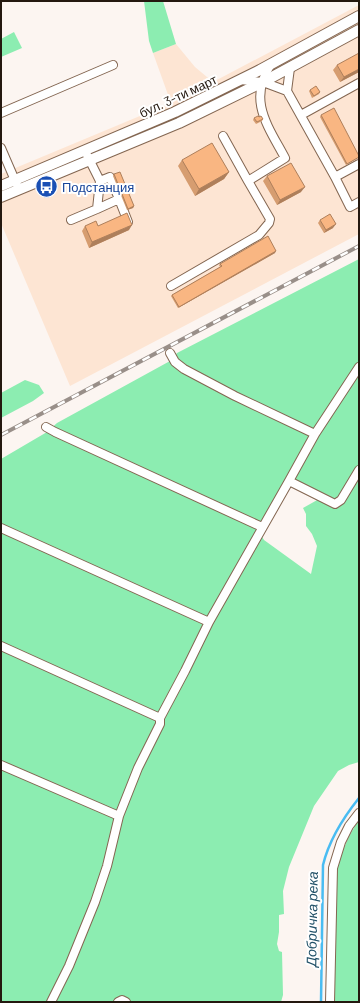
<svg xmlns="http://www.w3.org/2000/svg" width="360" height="1003" font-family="Barlow,sans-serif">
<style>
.built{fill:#fde5d3}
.green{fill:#8cedb1;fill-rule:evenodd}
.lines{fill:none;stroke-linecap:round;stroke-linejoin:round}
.stream{stroke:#49bcf2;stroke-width:2.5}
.minor-casing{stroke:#836651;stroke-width:10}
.major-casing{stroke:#836651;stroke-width:12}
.minor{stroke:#fff;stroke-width:8}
.major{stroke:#fff;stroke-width:10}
.rail-casing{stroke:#998f89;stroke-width:4}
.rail{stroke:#fff;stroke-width:2.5;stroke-dasharray:8;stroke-linecap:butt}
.wall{fill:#d69d70}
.shaded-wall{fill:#ae7f5b}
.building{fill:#f9b682;stroke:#ae7f5b}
.labels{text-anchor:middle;stroke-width:4;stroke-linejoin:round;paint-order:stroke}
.street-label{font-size:13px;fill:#24180f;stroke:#fff}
.transit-label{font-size:13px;fill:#164399;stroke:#fff;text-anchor:start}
.water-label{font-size:14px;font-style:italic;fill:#225168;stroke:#fff}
</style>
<rect width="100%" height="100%" fill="#fcf5f1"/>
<path class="built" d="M359 5V234L70 386 1 223V174L171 103 153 53 176 44 195 67 213 82Z"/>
<path class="green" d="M144 1H163L176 44 153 53 149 41Z
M14 32 22 48 1 57V39Z
M359 259V762L349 765 338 771 314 806 289 867 283 891 284 914 279 915V932L277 944 279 951 282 952 283 995 281 1002H129V1000L123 998 114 1002H54L71 968 91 918 92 912 96 905 109 867 121 819 141 768 163 722V717L208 630 261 535 258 532 234 575H232L159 715 157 720V722L136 766 115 823 105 865 92 903 88 910 86 917 67 966 50 1000 48 1002H1V459L47 432 57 423 170 361 177 353ZM290 484 319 499 303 508 306 514V526L312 534 317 546 311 574 264 540 261 535Z
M25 380 39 385 44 393 33 401 1 418V393Z
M359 820V1002H334L335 877C340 856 347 837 359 820Z"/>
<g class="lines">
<path class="stream" d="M321 1002 323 865C329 840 343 818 359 798"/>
<defs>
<path id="minor" d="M290 68 287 91 335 177 359 164
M240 80 263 82 287 91
M1 113 113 65
M301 115 359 83
M223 136 248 181
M1 148 17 185
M335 177 350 207 359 202
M119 199 128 222
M97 209 119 199 110 177 100 181
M71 220 97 209 100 181 87 155
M171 286 259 235 269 223 270 219 248 181 285 158C268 126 247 100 271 64
M170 353 175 362 184 369 235 396 315 434
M46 427 55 432 262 527
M289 481 335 504 341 500 359 470
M1 528 209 622
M1 646 160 718
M1 765 119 816
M51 1002 69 966 95 902 107 866 119 816 138 768 160 724V718L185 671 209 622 289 481 315 434 359 367
M118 1002 122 1000 126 1002
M330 1002 333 868 341 842 349 826 359 813"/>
<path id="major" d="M1 186 175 112 260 70 359 16
M1 197 179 123 263 82 359 30"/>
</defs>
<use href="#minor" class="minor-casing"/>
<use href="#major" class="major-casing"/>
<use href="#minor" class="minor"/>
<use href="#major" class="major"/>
<defs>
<path id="rail" d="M1 435 359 246"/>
</defs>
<use href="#rail" class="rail-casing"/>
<use href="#rail" class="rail"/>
</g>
<path class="wall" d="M337 65 359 72 340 82 333 70Z
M310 90 320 92 319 94 312 98 309 91Z
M321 115 359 156 358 158 346 165 320 117Z
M259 117 263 119 262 121 256 124 253 120 254 118Z
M182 160 229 172 224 179 195 196 178 166Z
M114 174 134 206 133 208 127 210 113 176Z
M267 176 301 192 277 205 263 181Z
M320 220 333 228 324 233 318 223Z
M85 226H98L129 230 89 248 82 231Z
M275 253 178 308 171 296 172 295 220 267 219 265 220 264Z"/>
<path class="shaded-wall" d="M359 69V72L340 82 344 77Z
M229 172 224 179 195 196 199 189Z
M305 187 301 192 277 205 280 200Z
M134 206 133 208 127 210 128 209Z
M336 224 333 228 324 233 326 230Z
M132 225 129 230 89 248 92 242Z
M276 251 275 253 178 308 179 307Z"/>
<path class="building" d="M359 53V69L344 77 337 65Z
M316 86 320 92 314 96 310 90Z
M334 108 359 156V157L347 164 321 115Z
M258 116 259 117 261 116 263 119 257 122 254 118Z
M212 143 229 172 199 189 182 160Z
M291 163 305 187 280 200 267 176Z
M120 172 134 206 128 209 114 174Z
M127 213 132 225 92 242 85 226 96 221 98 226Z
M330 214 336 224 326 230 320 220Z
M268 236 276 251 179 307 172 295 222 266 220 264Z"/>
<defs>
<symbol id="bus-disc" viewBox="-11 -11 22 22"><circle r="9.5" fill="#1a4fb4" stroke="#fff"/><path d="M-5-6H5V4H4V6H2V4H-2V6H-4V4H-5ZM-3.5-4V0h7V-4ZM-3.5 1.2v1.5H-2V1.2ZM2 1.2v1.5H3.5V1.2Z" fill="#fff"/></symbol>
</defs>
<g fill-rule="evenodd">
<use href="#bus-disc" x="34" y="174" width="25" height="25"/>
</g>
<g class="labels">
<g class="street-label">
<text transform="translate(178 96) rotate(-25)" y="5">бул. 3-ти март</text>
</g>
<g class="transit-label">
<text x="62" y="192">Подстанция</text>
</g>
<g class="water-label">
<text transform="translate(312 919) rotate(-89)" y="5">Добричка река</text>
</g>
</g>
<rect width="360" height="1003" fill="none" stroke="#24180f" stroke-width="4"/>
</svg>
